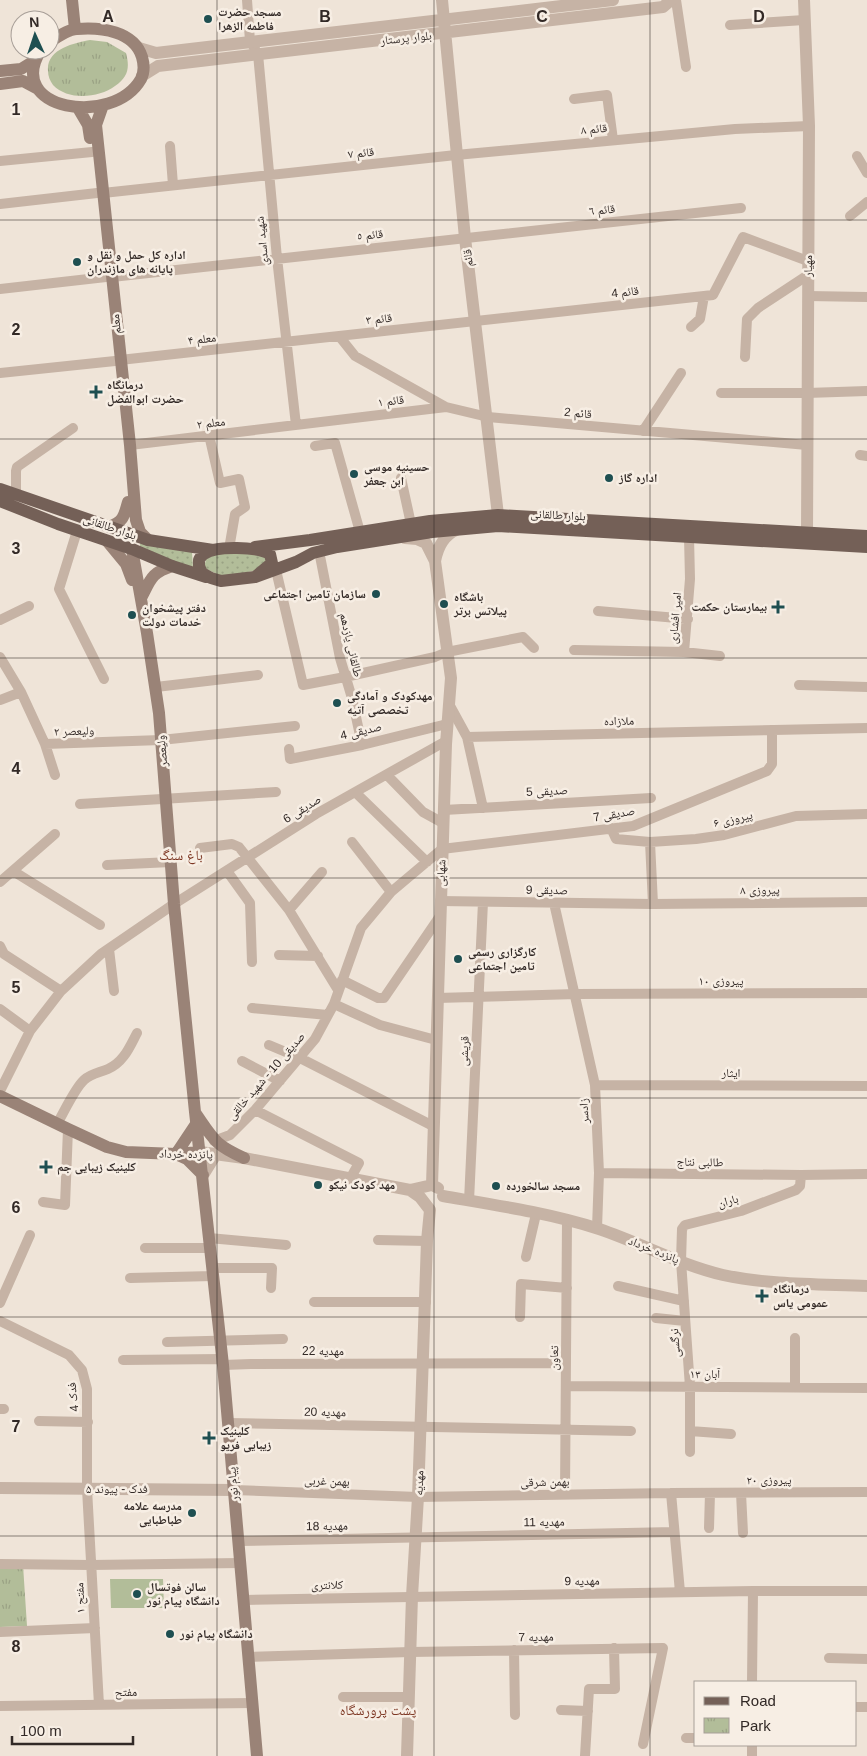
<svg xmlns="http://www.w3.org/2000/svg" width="867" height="1756" font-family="Helvetica,'Noto Naskh Arabic',sans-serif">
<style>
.grass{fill:url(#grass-dots)}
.park{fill:url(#park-tufts)}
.pitch{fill:#b2bd99}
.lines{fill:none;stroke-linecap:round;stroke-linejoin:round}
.minor{stroke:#c6b3a5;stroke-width:10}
.tertiary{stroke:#c6b3a5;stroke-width:12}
.secondary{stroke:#9a8377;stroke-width:12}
.primary{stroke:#746057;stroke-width:12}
.grid{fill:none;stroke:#322926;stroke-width:1;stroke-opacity:0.55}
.poi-dot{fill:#1e4f51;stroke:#f7eee4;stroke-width:2}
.labels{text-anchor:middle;stroke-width:5;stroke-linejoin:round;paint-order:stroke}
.poi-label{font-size:12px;font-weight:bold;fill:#322926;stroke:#f7eee4;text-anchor:start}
.street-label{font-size:12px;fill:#322926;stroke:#f7eee4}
.neighbourhood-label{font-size:14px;fill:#7d3723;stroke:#f7eee4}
.grid-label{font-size:16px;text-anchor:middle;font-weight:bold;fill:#322926;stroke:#f7eee4;stroke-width:5;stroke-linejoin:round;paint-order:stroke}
</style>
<defs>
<pattern id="grass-dots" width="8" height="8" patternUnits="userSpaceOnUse" patternTransform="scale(1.25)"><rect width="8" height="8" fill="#b2bd99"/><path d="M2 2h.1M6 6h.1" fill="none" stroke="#9aa284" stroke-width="1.8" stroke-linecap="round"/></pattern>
<pattern id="park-tufts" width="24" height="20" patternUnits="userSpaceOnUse" patternTransform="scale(1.25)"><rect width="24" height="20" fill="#b2bd99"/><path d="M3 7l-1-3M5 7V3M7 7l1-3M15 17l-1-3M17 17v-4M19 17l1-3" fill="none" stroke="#9aa284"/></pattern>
</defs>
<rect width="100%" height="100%" fill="#efe4d8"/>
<path class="grass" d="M144 543 192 551 193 569 140 547V544Z
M235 551 266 556 268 563 262 569 224 577 204 568 207 555Z"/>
<path class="park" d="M90 40 107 42 126 53C130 68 128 77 115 86 99 98 68 101 53 85 50 81 48 76 48 71 46 49 74 43 90 40Z
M23 1565 27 1626 0 1627V1566Z"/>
<path class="pitch" d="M110 1579H163L164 1608H111Z"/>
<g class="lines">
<path class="minor" d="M247 0 250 41 258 54 277 258 296 425
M676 0 686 67
M730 25 804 20
M574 99 607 95 613 140
M170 146 173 185
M857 156 867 173
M0 161 92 152
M103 193 456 155 735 129 809 126
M0 204 97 193
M850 216 867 202
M112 277 741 208
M0 289 106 277
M808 296 867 297
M691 327 700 319 704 296
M339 336 355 356 446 407
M745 357 747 319 758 308 808 275
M120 360 713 295 743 237 808 261
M0 373 115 361
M721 393H807L867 391
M643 431 681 373
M209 435 220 483 239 479 245 507 235 514 229 549
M130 445 446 407 488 417 807 445
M315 446 335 443 360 532
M860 455 867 456
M401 478 411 524
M16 495V471L17 467 73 428
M77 531 59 589 104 679
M319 551 340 658 352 698 362 745
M276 570 303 685 345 677 435 657 447 652 523 637 534 648
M598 611 688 619
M0 620 29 606
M574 650 684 652 690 579 689 537
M684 652 720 656
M0 657 21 692 45 744 161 740 295 726
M799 685 867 687
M156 687 258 675
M0 700 21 692
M449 704 467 737 483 808
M467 737 867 728
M45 744 55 775
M289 749 290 759 362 745 447 724
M387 775 423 812 443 823
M355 792 427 862
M80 804 276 792
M444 810 651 798
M611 828 616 839 650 842 696 839 724 835 796 816 867 814
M352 842 391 892
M650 842 653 904
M200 848 232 844 239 847 289 910 338 990
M107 865 171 862
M13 871 100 925
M227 871 250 903 252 962
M0 882 55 834
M440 901 653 904 867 902
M554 903 595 1085 599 1173 597 1228
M289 910 322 872
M0 946 4 954 61 991
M109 949 114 991
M279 955 318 956
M342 980 378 998H384L440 916
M437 998 576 994 867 993
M334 1004 380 1025 436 1040
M252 1008 328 1015
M0 1009 30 1031
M269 1045 300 1058 433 1126
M242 1061 280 1081
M595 1085 867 1086
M0 1091 30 1031 61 991 101 954 174 904 316 814 446 741
M255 1110 359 1163 350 1179
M57 1124C64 1112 75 1088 84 1080 92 1073 99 1073 108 1069 124 1062 130 1046 137 1033
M214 1141 230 1135 255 1110 315 1039 334 1004 361 928 391 892 442 849 633 826 767 771 772 764V730
M599 1173 801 1175 867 1174
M469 1201 483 902
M43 1202 65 1205 68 1129
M209 1238 286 1245
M378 1240 427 1241
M145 1248H210
M526 1257 536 1214
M213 1268H272L271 1288
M130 1278 213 1276
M618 1286 684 1301
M314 1302H426
M0 1303 30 1235
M520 1317 521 1284 567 1288
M656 1318 685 1321
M0 1321 69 1355 82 1370 87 1389V1489L99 1705
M167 1342 283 1339
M123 1360 222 1359
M223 1365 251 1364 566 1363
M566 1386 867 1388
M795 1387V1338
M0 1409H4
M39 1421 88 1422
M228 1423 631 1431
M690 1431 731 1434
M690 1452V1387L681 1261 682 1229 685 1225 741 1211 796 1190 800 1186 801 1175
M234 1490 418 1497 671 1493 867 1492
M671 1493 680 1592
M741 1493 743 1533
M565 1494 567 1221
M709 1528 710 1493
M238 1541 674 1532
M0 1564 91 1565 240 1563
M243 1600 753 1591H867
M0 1632 95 1628
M514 1650 515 1715
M248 1657 410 1652 663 1648 643 1744
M829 1658 867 1659
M752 1682 753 1591
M343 1697H408
M0 1706 252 1703
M856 1707H867
M561 1710 588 1711
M686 1738H696
M585 1756 589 1689H615L614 1648
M752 1756V1745"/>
<path class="tertiary" d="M442 0 465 238 498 515
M804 0 809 126 807 532
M139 48 156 53 613 0
M142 76 158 66 663 7 671 0
M405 538 417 539 426 543 435 561 451 678 446 744 432 1185
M435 561C438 546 444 535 458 529
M200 1152 244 1158 410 1190 432 1185 438 1188
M203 1175 216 1154
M410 1190 420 1197 430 1210
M443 1196C495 1205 549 1213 599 1229 641 1243 680 1265 723 1275 770 1285 819 1284 867 1286
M0 1488 234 1490
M407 1756 412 1596 418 1497 427 1241 430 1210"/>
<path class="secondary" d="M72 0 75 29
M41 50C3 110 113 128 141 79 144 73 144 64 142 57 134 31 101 27 77 29 69 29 57 37 50 42
M0 71 21 69 34 61
M0 84 23 81 38 89
M103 105 96 125 130 445 136 520 140 532 148 540
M78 108 88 125 90 138
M109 527C123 522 124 517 128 502
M107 541 126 564 132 580
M132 549 147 633 159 713 174 904 195 1112 223 1365 257 1756
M141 598C151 579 151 573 172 566
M0 1096 68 1129 107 1147 126 1152 176 1154 200 1152
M196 1114C214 1140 215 1145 244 1158
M196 1124 176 1154 187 1159 203 1175"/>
<path class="primary" d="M0 489 148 540 213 550
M0 501 58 524 132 549 172 566 206 577
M255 547 310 540 430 521 498 515 867 536
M255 577 272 563 270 554C258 547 216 545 204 554 203 554 199 559 199 560V566L202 573 211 578 221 581 255 577 296 562 313 553 337 547 432 532 498 526 867 547"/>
</g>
<path class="grid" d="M217 0V1756M434 0V1756M650 0V1756M0 220H867M0 439H867M0 658H867M0 878H867M0 1098H867M0 1317H867M0 1536H867"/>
<g class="poi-dot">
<circle cx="208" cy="19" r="5"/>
<circle cx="77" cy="262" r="5"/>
<path d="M93.5 384.5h5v5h5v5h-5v5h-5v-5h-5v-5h5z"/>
<circle cx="354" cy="474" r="5"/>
<circle cx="609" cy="478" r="5"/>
<circle cx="376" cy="594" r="5"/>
<circle cx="444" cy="604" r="5"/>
<path d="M775.5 599.5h5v5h5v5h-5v5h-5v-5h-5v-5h5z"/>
<circle cx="132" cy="615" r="5"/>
<circle cx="337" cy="703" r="5"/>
<circle cx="458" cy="959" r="5"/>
<path d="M43.5 1159.5h5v5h5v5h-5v5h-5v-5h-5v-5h5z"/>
<circle cx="318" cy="1185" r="5"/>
<circle cx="496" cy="1186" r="5"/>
<path d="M759.5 1288.5h5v5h5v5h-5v5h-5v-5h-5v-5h5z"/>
<path d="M206.5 1430.5h5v5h5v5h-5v5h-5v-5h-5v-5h5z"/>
<circle cx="192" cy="1513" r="5"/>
<circle cx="137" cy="1594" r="5"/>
<circle cx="170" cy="1634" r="5"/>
</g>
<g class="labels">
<g class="poi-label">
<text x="218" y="16">مسجد حضرت<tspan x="218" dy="14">فاطمه الزهرا</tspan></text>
<text x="87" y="259">اداره کل حمل و نقل و<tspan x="87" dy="14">پایانه های مازندران</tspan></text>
<text x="107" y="389">درمانگاه<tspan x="107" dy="14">حضرت ابوالفضل</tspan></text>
<text x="364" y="471">حسینیه موسی<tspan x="364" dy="14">ابن جعفر</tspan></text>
<text x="619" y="482">اداره گاز</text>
<text x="366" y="598" text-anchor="end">سازمان تامین اجتماعی</text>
<text x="454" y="601">باشگاه<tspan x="454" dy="14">پیلاتس برتر</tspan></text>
<text x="767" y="611" text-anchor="end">بیمارستان حکمت</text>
<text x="142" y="612">دفتر پیشخوان<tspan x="142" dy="14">خدمات دولت</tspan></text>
<text x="347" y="700">مهدکودک و آمادگی<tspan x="347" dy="14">تخصصی آتیه</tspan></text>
<text x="468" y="956">کارگزاری رسمی<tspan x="468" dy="14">تامین اجتماعی</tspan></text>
<text x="57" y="1171">کلینیک زیبایی جم</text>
<text x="328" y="1189">مهد کودک نیکو</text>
<text x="506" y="1190">مسجد سالخورده</text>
<text x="773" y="1293">درمانگاه<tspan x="773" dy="14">عمومی یاس</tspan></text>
<text x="220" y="1435">کلینیک<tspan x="220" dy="14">زیبایی فریو</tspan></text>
<text x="182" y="1510" text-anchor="end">مدرسه علامه<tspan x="182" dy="14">طباطبایی</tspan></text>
<text x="147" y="1591">سالن فوتسال<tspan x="147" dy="14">دانشگاه پیام نور</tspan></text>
<text x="180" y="1638">دانشگاه پیام نور</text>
</g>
<g class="street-label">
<text transform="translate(406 38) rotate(-6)" y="4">بلوار پرستار</text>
<text transform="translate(594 129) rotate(-5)" y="4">قائم ٨</text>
<text transform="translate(361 153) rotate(-6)" y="4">قائم ٧</text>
<text transform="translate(602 210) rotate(-6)" y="4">قائم ٦</text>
<text transform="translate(370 235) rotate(-6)" y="4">قائم ٥</text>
<text transform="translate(262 241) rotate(-96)" y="4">شهید اسدی</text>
<text transform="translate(468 258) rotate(-97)" y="4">قائم</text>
<text transform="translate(808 266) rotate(-90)" y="4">مهیار</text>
<text transform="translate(625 292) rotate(-6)" y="4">قائم 4</text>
<text transform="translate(379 319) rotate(-6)" y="4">قائم ٣</text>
<text transform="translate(116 324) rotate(-96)" y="4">معلم</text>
<text transform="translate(202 339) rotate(-6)" y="4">معلم ۴</text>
<text transform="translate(391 401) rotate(-7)" y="4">قائم ١</text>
<text transform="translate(578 413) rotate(5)" y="4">قائم 2</text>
<text transform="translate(211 423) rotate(-7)" y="4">معلم ٢</text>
<text transform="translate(558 515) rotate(3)" y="4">بلوار طالقانی</text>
<text transform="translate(110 527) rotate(19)" y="4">بلوار طالقانی</text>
<text transform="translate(675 618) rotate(-85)" y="4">امیر افشاری</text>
<text transform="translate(351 645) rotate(77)" y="4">طالقانی یازدهم</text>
<text transform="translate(619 721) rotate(-1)" y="4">ملازاده</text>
<text transform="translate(74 731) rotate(-2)" y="4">ولیعصر ٢</text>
<text transform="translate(361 731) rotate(-13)" y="4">صدیقی 4</text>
<text transform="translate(162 751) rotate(-95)" y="4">ولیعصر</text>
<text transform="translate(547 791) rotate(-3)" y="4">صدیقی 5</text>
<text transform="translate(302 809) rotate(-32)" y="4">صدیقی 6</text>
<text transform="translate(614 814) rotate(-10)" y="4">صدیقی 7</text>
<text transform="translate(733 819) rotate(-13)" y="4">پیروزی ۶</text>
<text transform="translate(441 873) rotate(-88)" y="4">شهابی</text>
<text transform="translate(547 890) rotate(1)" y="4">صدیقی 9</text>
<text transform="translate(760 890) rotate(-1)" y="4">پیروزی ٨</text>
<text x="721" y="985">پیروزی ١٠</text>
<text transform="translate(464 1051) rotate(-87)" y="4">قریشی</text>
<text x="731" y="1077">ایثار</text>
<text transform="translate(266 1076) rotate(-49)" y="4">صدیقی 10 - شهید خالقی</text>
<text transform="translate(584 1111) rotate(-93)" y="4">زادسر</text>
<text transform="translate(186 1154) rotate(1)" y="4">پانزده خرداد</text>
<text transform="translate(700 1162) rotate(1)" y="4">طالبی نتاج</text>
<text transform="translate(728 1201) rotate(-16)" y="4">باران</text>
<text transform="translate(654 1250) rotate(22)" y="4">پانزده خرداد</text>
<text transform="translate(675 1343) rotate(-94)" y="4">نرگسی</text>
<text x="323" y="1355">مهدیه 22</text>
<text transform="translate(554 1358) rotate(-89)" y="4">تعاون</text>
<text x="705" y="1378">۱۳ آبان</text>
<text transform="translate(73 1397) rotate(-96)" y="4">فدک 4</text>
<text transform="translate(325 1412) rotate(1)" y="4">مهدیه 20</text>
<text x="769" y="1484">پیروزی ٢٠</text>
<text transform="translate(327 1481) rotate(2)" y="4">بهمن غربی</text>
<text transform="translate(545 1482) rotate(-1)" y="4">بهمن شرقی</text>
<text transform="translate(419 1483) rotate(-88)" y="4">مهدیه</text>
<text transform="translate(233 1484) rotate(-95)" y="4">پیام نور</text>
<text x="117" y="1493">فدک - پیوند ۵</text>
<text transform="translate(544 1522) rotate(-1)" y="4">مهدیه 11</text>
<text transform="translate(327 1526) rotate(-1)" y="4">مهدیه 18</text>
<text transform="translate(582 1581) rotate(-1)" y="4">مهدیه 9</text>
<text transform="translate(327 1585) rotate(-1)" y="4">کلانتری</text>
<text transform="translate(80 1598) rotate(-93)" y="4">مفتح ۱</text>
<text transform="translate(536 1637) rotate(-1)" y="4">مهدیه 7</text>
<text transform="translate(126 1692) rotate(-1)" y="4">مفتح</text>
</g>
<g class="neighbourhood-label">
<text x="181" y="860">باغ سنگ</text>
<text x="378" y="1715">پشت پرورشگاه</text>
</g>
</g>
<g class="grid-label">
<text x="108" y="22">A</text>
<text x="325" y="22">B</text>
<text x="542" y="22">C</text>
<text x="759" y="22">D</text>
<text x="16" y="115">1</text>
<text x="16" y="335">2</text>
<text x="16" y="554">3</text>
<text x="16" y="774">4</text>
<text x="16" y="993">5</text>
<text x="16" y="1213">6</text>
<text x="16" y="1432">7</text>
<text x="16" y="1652">8</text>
</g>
<rect x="694" y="1681" width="162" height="65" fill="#f7eee4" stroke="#a89f98"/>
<rect x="704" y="1697" width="25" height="8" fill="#746057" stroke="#a89f98"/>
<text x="740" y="1706" font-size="15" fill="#322926">Road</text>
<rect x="704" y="1718" width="25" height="15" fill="url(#park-tufts)" stroke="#a89f98"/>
<text x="740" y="1731" font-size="15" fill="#322926">Park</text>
<g transform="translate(35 35) rotate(357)"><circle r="24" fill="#f7eee4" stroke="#a89f98"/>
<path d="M0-4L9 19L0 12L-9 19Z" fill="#1e4f51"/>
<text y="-8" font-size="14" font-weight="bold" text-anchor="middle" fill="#322926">N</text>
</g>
<path d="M12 1736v8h121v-8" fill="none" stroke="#322926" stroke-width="2.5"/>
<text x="20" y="1736" font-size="15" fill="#322926" stroke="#f7eee4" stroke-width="4" paint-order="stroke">100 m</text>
</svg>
